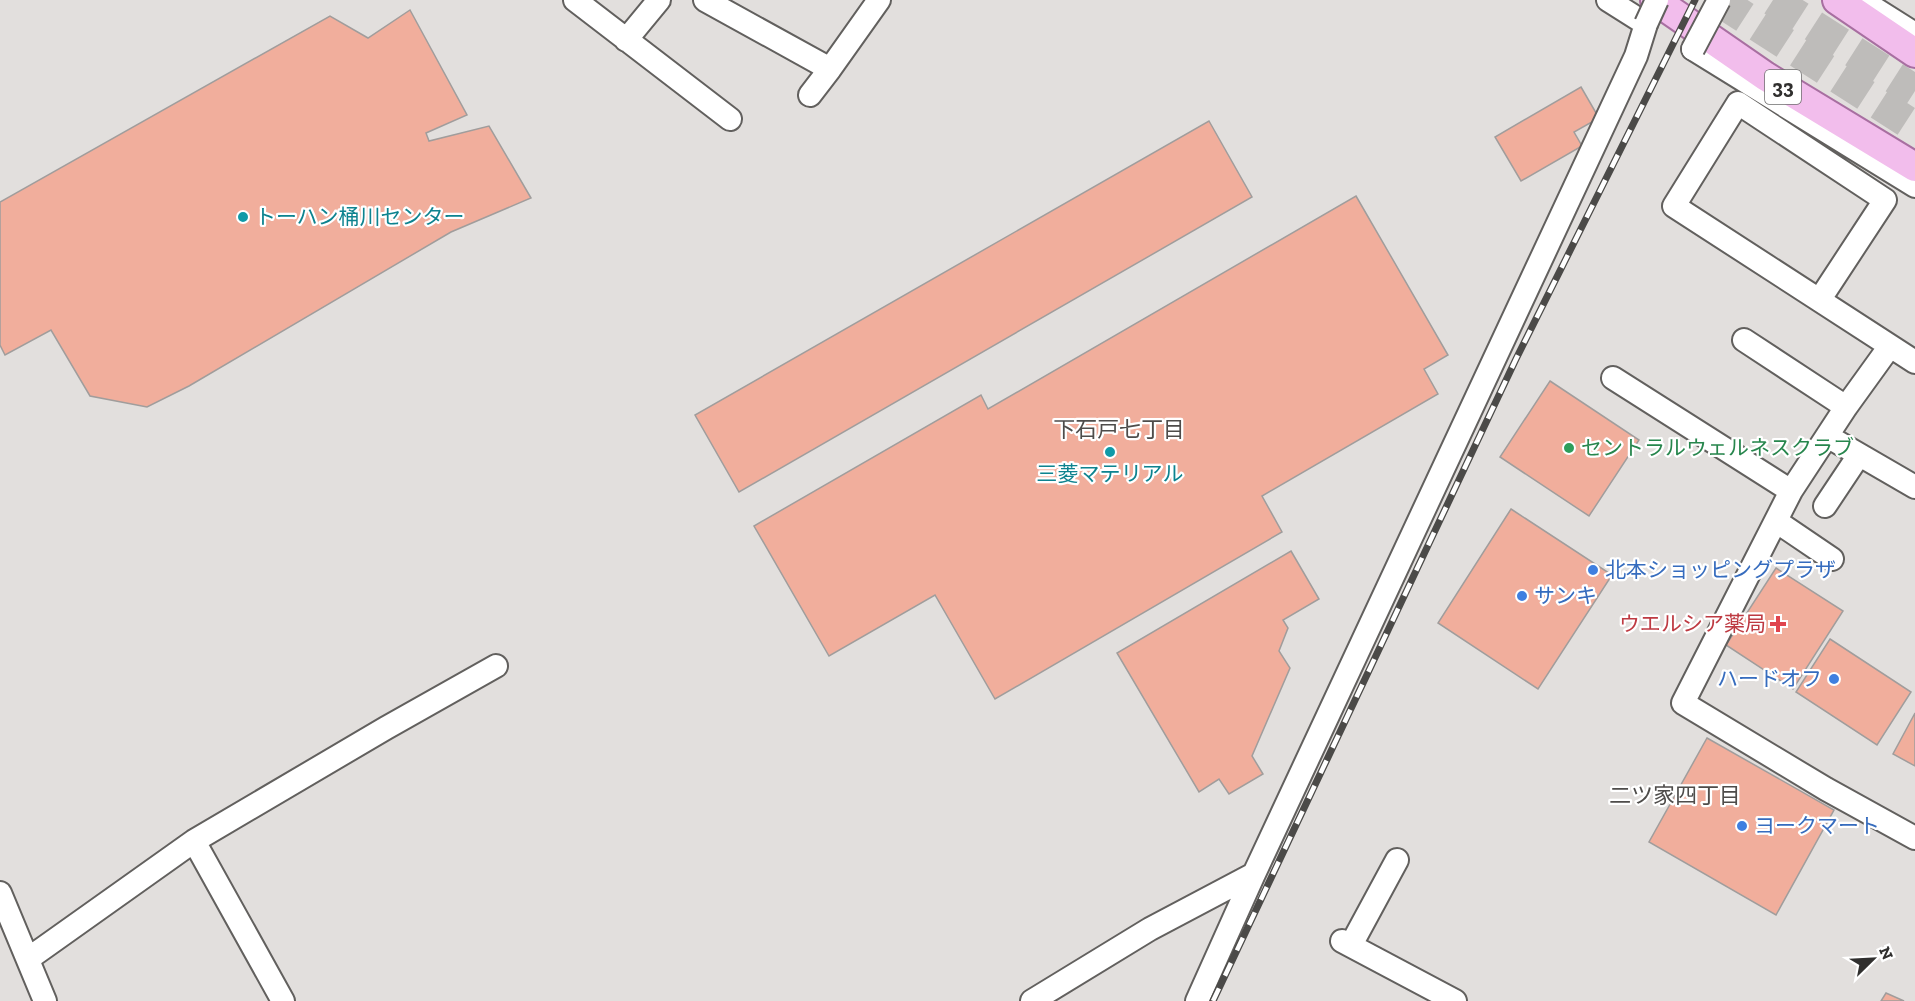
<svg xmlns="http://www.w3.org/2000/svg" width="1915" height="1001" font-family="'Zilla Slab','Noto Sans JP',serif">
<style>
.building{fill:#f1ae9c;stroke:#a09d9c;stroke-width:1.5}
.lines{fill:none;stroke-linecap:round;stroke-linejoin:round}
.highway-tunnel{stroke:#bebcba;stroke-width:32;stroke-dasharray:32 16;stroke-linecap:butt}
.minor-casing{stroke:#62605e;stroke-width:26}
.major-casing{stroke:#a86fa1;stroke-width:32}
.minor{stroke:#fff;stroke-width:22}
.major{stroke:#f2bdec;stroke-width:28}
.rail-casing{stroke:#4b4a48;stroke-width:7}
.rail{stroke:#fff;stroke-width:4.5;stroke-dasharray:14;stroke-linecap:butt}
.minor-bridge-casing{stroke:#62605e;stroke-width:26;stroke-linecap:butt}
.minor-bridge{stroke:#fff;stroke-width:22}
.culture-dot{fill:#0f9aa8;stroke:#fff;stroke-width:2}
.leisure-dot{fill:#2e9e5b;stroke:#fff;stroke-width:2}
.shop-dot{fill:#3f7fe0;stroke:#fff;stroke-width:2}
.health-dot{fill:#e0444e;stroke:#fff;stroke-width:2}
.labels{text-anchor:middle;stroke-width:4.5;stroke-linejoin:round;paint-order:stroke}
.shield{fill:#fff;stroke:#6e6d6d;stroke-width:1.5}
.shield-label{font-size:20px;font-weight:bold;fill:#302f2e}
.culture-label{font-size:21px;fill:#0d838f;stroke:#fff;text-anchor:start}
.leisure-label{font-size:21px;fill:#27864d;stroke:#fff;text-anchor:start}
.shop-label{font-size:21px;fill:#366cbe;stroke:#fff;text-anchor:start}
.health-label{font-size:21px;fill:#be3a42;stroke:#fff;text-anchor:end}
.neighbourhood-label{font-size:22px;fill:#4e4c4a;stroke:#fff}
</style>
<rect width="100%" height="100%" fill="#e2dfdd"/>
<path class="building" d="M410 10 467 115 426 133 429 141 489 126 531 198 451 232 189 386 147 407 90 396 51 330 5 355 0 345V202L330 16 368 38Z
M1581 87 1599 118 1574 132 1582 146 1521 181 1495 137Z
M1209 121 1252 197 739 492 695 415Z
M1356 196 1448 355 1424 369 1438 394 1262 496 1282 532 995 699 935 595 829 656 754 526 981 395 988 409Z
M1550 381 1639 440 1589 516 1500 457Z
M1511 509 1612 575 1538 689 1438 623Z
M1291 551 1319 599 1283 620 1288 628 1279 651 1290 668 1252 756 1263 774 1229 794 1219 779 1199 792 1117 653Z
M1776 568 1843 611 1793 689 1726 645Z
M1830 639 1911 692 1877 745 1796 692Z
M1915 713V766L1893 754Z
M1707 738 1834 810 1776 915 1649 842Z
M1886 993 1904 1001H1881Z"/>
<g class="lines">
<path class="highway-tunnel" d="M1718 0 1915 127
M1773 0 1915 91"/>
<defs>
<path id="minor" d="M575 0 730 119
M705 0 830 69 879 0
M1861 0 1915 34
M626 40 659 0
M1693 49 1915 186
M810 95 830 69
M1820 299 1885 200 1738 103 1674 206 1915 362
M1744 340 1846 407
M1890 346 1846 407 1791 491 1683 703 1826 789 1915 838
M1613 378 1791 491
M1827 436 1915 487
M1825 506 1859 455
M1776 521 1832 559
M194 841 283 1001
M0 893 45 1001
M1342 941 1455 1001
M1351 945 1397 860
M28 959 194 841 386 728 496 666
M1032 1001 1150 929 1254 874 1636 56 1646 24 1608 0
M1197 1001 1254 874"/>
<path id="major" d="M1655 0 1765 76 1915 167
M1837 0 1915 53"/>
</defs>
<use href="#minor" class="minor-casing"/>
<use href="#major" class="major-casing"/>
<use href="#minor" class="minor"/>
<use href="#major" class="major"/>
<defs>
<path id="rail" d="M1213 1001 1516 359 1695 0"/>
</defs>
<use href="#rail" class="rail-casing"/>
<use href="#rail" class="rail"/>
<defs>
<path id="minor-bridge" d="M1646 24 1657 0
M1693 49 1719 0"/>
</defs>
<use href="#minor-bridge" class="minor-bridge-casing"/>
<use href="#minor-bridge" class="minor-bridge"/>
</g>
<g class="culture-dot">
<circle cx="243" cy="217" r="6"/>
<circle cx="1110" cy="452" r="6"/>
</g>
<circle class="leisure-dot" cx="1569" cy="448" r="6"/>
<g class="shop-dot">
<circle cx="1593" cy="570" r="6"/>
<circle cx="1522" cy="596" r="6"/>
<circle cx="1834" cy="679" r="6"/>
<circle cx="1742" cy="826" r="6"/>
</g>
<path class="health-dot" d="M1775 615h6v6h6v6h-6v6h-6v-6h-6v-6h6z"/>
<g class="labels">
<rect class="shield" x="1765" y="70" width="36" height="34" rx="4.5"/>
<g class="shield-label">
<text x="1783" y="94">33</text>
</g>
<g class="culture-label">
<text x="255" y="224">トーハン桶川センター</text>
<text x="1110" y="481" text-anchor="middle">三菱マテリアル</text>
</g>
<g class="leisure-label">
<text x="1581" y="455">セントラルウェルネスクラブ</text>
</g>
<g class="shop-label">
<text x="1605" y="577">北本ショッピングプラザ</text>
<text x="1534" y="603">サンキ</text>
<text x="1822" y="686" text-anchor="end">ハードオフ</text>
<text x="1754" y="833">ヨークマート</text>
</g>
<g class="health-label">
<text x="1766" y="631">ウエルシア薬局</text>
</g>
<g class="neighbourhood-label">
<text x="1119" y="437">下石戸七丁目</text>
<text x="1675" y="803">二ツ家四丁目</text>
</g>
</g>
<g transform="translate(1873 959) rotate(66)" stroke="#ffffff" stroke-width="4.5" paint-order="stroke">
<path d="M0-4.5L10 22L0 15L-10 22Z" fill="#302f2e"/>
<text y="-9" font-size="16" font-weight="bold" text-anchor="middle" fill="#302f2e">N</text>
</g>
</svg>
